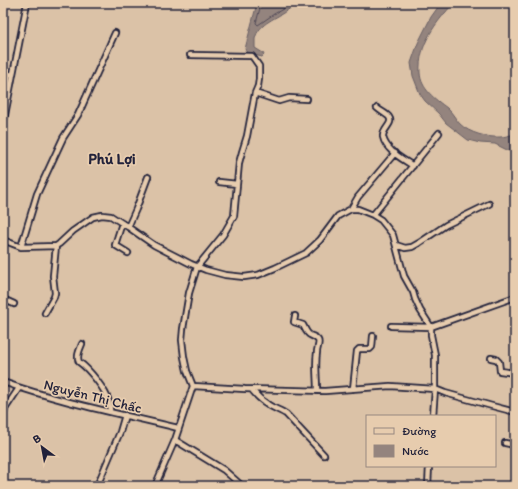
<svg xmlns="http://www.w3.org/2000/svg" width="518" height="489" font-family="Itim,sans-serif">
<style>
.water{fill:#94847e;stroke:#665d63}
.lines{fill:none;stroke-linecap:round;stroke-linejoin:round}
.shore{stroke:#504956;stroke-width:1}
.street-casing{stroke:#22223b;stroke-width:8}
.street{stroke:#e7ccae;stroke-width:4.5}
.labels{text-anchor:middle;stroke-width:3.5;stroke-linejoin:round;paint-order:stroke}
.street-label{font-size:14px;fill:#22223b;stroke:#e7ccae}
.neighbourhood-label{font-size:15px;font-weight:bold;fill:#22223b;stroke:#e7ccae}
</style>
<rect width="100%" height="100%" fill="#dbc2a7"/>
<filter id="ink" filterUnits="userSpaceOnUse"><feTurbulence type="fractalNoise" baseFrequency=".025" numOctaves="2"/><feDisplacementMap in="SourceGraphic" scale="8" xChannelSelector="R" yChannelSelector="G"/><feConvolveMatrix kernelMatrix="1 2 1 2 8 2 1 2 1" color-interpolation-filters="sRGB"/></filter>
<g filter="url(#ink)">
<path class="water" d="M253 3H293L292 6 289 9C278 18 258 23 255 39 255 42 255 45 255 48L263 53 264 55 262 57 247 53 245 49 256 7 255 4Z
M441 3H454C436 22 418 45 420 73 421 89 435 99 447 108 453 113 455 119 460 124 469 133 488 138 500 137 505 137 510 135 515 134V150L509 151 495 144 480 143 468 140 446 123 439 114 425 101 420 94 413 76 411 63 418 43 431 17Z"/>
<g class="lines">
<path class="shore" d="M259 3 260 8 256 23 258 25 274 14 283 9 289 3"/>
<defs>
<path id="street" d="M190 55 252 56 259 66V79L258 86 255 93 247 136 242 152 239 163 234 216 223 235 197 267 189 293 183 329 182 340 184 357 187 371 193 386
M3 73 13 75
M255 93 279 101 289 98 307 99
M377 108C380 111 387 114 389 117 394 124 382 129 383 137 386 151 403 159 413 166
M3 125 27 3
M219 182 237 184
M351 209H358L373 215 381 220 393 235 404 276 413 292 415 299 420 310 431 327V335L435 355V389L433 416
M373 215 439 133
M122 223 115 245 128 253
M128 227 136 209 148 177
M3 240 21 247 56 246 59 244 73 231 93 217 102 215 111 216 128 227 154 245 191 264 206 270 225 275 244 277 258 275 275 268 306 253 320 240 338 216 351 209 358 197 395 153
M396 245 405 248 412 247 419 243 446 225 489 204
M21 247 37 194 63 138 78 115 115 33
M3 299 14 304
M45 313 54 297 55 293 53 276 56 246
M295 316 294 322 303 325C305 328 306 333 310 335 313 337 315 336 318 340 320 343 317 348 317 352 315 365 317 378 317 391
M391 326 431 327 515 297
M82 344C80 349 76 356 79 362 89 369 106 390 109 402 110 405 110 408 110 412
M491 358 496 359 499 362 500 371 515 373
M3 382C60 402 120 414 178 428
M353 389 357 351 359 349H370L372 347 373 336
M252 390C256 395 261 400 266 403 272 408 280 410 286 414L324 455
M3 417 5 409 19 388
M175 440 224 470 242 486
M505 443 515 445
M97 486 120 432 125 415
M155 486 175 440 193 386 245 389 325 391 390 386 435 389 445 393 492 406 515 412
M428 486 429 466"/>
</defs>
<use href="#street" class="street-casing"/>
<use href="#street" class="street"/>
</g>
</g>
<g class="labels">
<g class="street-label">
<text transform="translate(93 396) rotate(14)" y="5">Nguyễn Thị Chấc</text>
</g>
<g class="neighbourhood-label">
<text x="112" y="164">Phú Lợi</text>
</g>
</g>
<rect width="518" height="489" fill="none" stroke="#e7ccae" stroke-width="16"/>
<rect x="8" y="8" width="502" height="473" fill="none" stroke="#22223b" stroke-width="1.5" filter="url(#ink)"/>
<rect x="366" y="415" width="130" height="52" fill="#e7ccae" stroke="#988880"/>
<rect x="374" y="428" width="20" height="6" fill="#e7ccae" stroke="#988880"/>
<text x="402" y="435" font-size="12" fill="#22223b">Đường</text>
<rect x="374" y="445" width="20" height="12" fill="#94847e" stroke="#988880"/>
<text x="402" y="455" font-size="12" fill="#22223b">Nước</text>
<g transform="translate(42 447) rotate(328)" stroke="#e7ccae" stroke-width="3" paint-order="stroke">
<path d="M0-3L7 15L0 10L-7 15Z" fill="#22223b"/>
<text y="-6" font-size="11" font-weight="bold" text-anchor="middle" fill="#22223b">B</text>
</g>
</svg>
